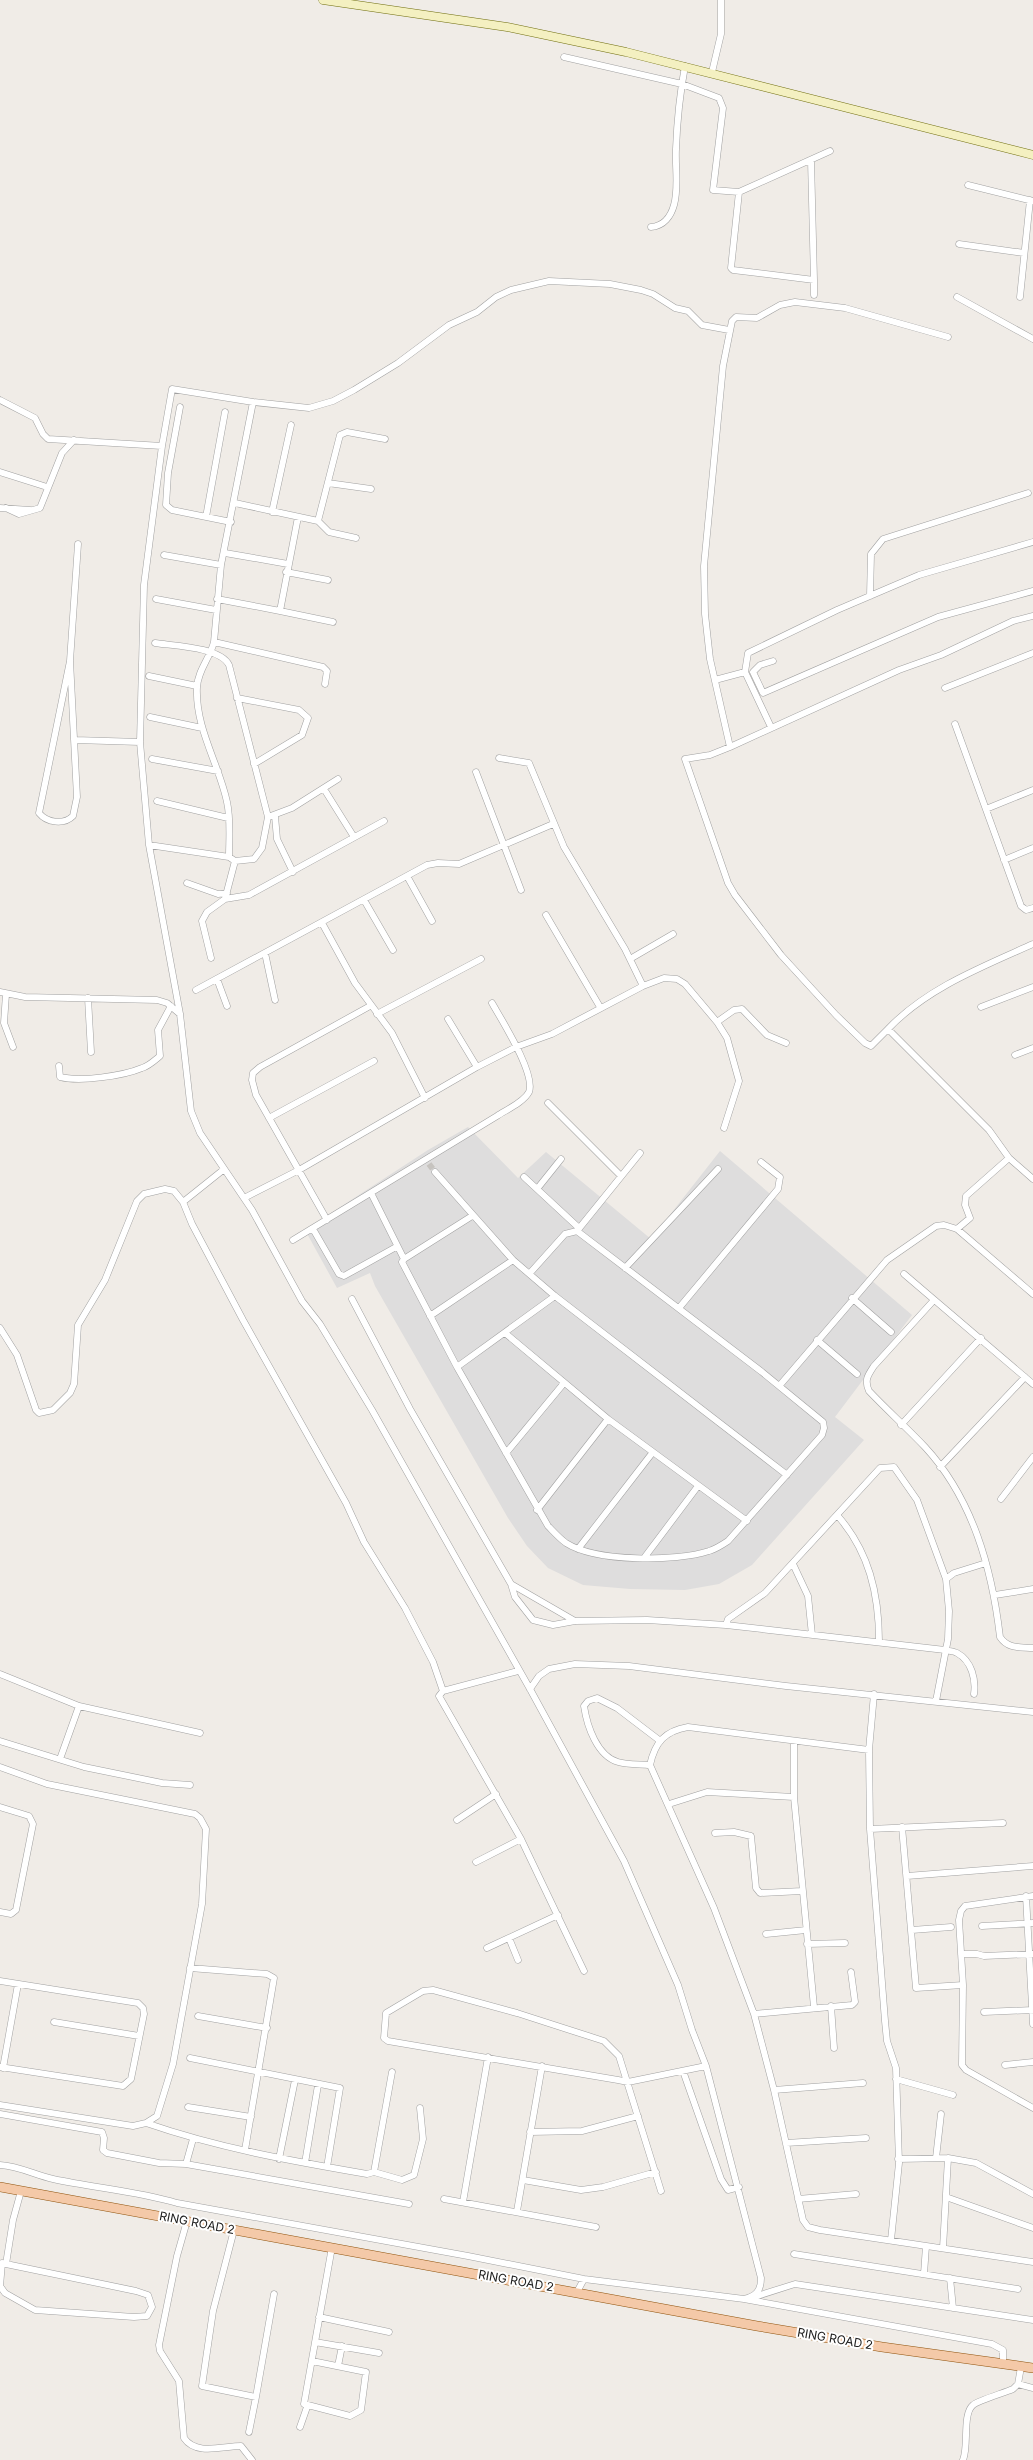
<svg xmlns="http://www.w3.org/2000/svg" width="1033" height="2460" font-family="Inter,sans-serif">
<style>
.residential{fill:#dedddd}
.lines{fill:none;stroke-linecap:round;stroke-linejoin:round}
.street-tunnel{stroke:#c6c3bf;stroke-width:6;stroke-dasharray:6 3;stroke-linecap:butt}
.street-casing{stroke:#a1a1a1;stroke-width:7}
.secondary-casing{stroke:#6f6d0f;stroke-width:9}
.primary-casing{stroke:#8f530d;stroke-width:10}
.street{stroke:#fff;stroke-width:6}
.secondary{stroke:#f4f0c1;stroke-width:8}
.primary{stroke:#f4c9a8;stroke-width:9}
.labels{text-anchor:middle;stroke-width:4;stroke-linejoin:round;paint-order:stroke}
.street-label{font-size:12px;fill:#202020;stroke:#fff}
</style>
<rect width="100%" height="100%" fill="#f0ece7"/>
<path class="residential" d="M468 1127 518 1178 546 1152 651 1239 720 1151 912 1315 835 1417 864 1440 752 1565 719 1584 685 1590 630 1589 583 1585 548 1568 527 1546 508 1518 375 1286 370 1273 337 1288 305 1230 428 1150Z"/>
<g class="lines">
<path class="street-tunnel" d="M429 1164 435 1172"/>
<defs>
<path id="street" d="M564 57 682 84 719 98 723 108 713 190 739 192 830 151
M712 72 721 34V0
M968 185 1033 201
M739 192 731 268 733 270 814 280 811 160
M651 227C664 226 671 216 674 205 679 187 675 168 676 149 677 122 680 93 685 66
M959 244 1024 253
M814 280V295
M957 297 1033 339
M1020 297 1030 200
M729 330 702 325 688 311 675 308 653 294 641 290 610 284 549 281 511 290 496 297 477 312 449 325 398 363 354 390 333 401 309 408 253 402 172 389 162 446 144 585 140 742 149 845 180 1014 191 1111 200 1133 252 1210 302 1301 320 1324 372 1410 530 1689 624 1861 678 1985 692 2030 706 2066 761 2278C761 2291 756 2296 744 2299
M0 400 35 418 43 434 48 439 162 446
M180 407 168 473 166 505 172 510 231 522
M0 472 47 487
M328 483 371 489
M235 503 318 521 329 532 356 538
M0 508 30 510
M6 508 19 514 40 508 62 453 74 440
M272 512 291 425
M206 517 225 412
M318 521 340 435 347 432 385 439
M225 553 288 564
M164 555 221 565
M286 572 328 580
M870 596 871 554 883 539 1028 493
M156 599 216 610
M217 599 280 611 298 517
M280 611 333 622
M1033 616 1013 621 941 655 899 670 730 747 710 755 685 759 728 883 735 895 781 955 836 1015 865 1043 871 1046 888 1029 989 1130 1009 1158 1033 1179
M214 642 323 667 327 671 325 684
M155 643C174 646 220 647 229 665L268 817 262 848 254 859 235 861 229 857C229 840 231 820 227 802 219 764 195 728 197 687 198 670 210 658 214 642L221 565 253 402
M70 661 77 797 73 816C64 825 47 823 39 813L70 661 78 544
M773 661 760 665 753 672 763 693 938 617 1033 591
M149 676 197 686
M715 680 745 672
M945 688 1033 653
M237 698 299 710 308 718 302 735 254 764
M150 717 202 728
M955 724 1021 906 1026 910 1033 908
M771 727 745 672 748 653 837 610 919 575 1033 542
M75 740 140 742
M730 747 710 659 705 614 704 566 723 366 732 321 736 317 757 318 780 305 795 302 845 308 948 337
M499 758 529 763 564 847 625 949 643 986
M152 759 218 771
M476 772 521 890
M324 789 354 837
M157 801 228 818
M986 809 1033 790
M275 816 277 839 293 872
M268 817 292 808 338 779
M149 845 229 857
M1004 860 1033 848
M407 876 432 921
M187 883 218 894 227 893
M225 899 249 895 384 821
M364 900 393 950
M546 915 600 1007
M322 923 355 983 392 1033 425 1098
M265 953 275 1000
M211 958 202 921 207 912 225 899 235 861
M630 959 673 934
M217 979 227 1006
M196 990 427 865 438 863 459 864 553 824
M0 992 25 997 157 1000 167 1003 180 1014
M6 994 4 1023 13 1047
M88 998 91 1052
M981 1007 1033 987
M377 1014 481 959
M448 1019 477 1067
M717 1022 734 1010 742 1009 767 1035 786 1043
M888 1029C927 988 982 967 1033 944
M1015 1055 1033 1048
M59 1066 60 1077C80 1082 123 1076 142 1068 149 1066 155 1060 160 1056L158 1030 171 1006
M548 1103 621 1176
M269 1118 374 1061
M435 1172 513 1260 555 1296 787 1475
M524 1177 579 1228
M537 1189 561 1159
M371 1193 404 1259
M244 1198 299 1170 477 1067 516 1047 552 1034 643 986 664 978 677 979 685 984 717 1022 727 1038 739 1081 724 1128
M183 1202 223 1170
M472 1216 404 1259 402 1262 457 1367 548 1526C553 1531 559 1538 566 1543 596 1562 676 1562 709 1551 716 1549 722 1545 728 1541L822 1435 824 1428 823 1422 762 1372 577 1231 565 1234 530 1273
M327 1220 256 1095 252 1080 253 1073 260 1067 370 1006
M313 1229 339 1274 344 1276 396 1247
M957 1229 970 1218 965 1205 966 1196 1009 1158
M577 1231 640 1153
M293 1240 497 1116C506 1110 524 1102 529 1092 536 1074 501 1019 492 1003
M625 1268 718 1169
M904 1274 1033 1384
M852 1298 891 1332
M352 1299 410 1409 511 1584 515 1597 533 1620 553 1625 575 1621 647 1620 726 1625 945 1650C948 1651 954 1651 957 1653 972 1661 976 1680 974 1694
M934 1300 874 1366C868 1375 864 1380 869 1391 887 1410 907 1428 925 1447 973 1499 992 1569 1000 1637 1008 1649 1019 1647 1033 1648
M679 1308 778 1189 780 1177 761 1162
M430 1316 513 1260
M0 1328 17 1355 36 1410 39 1413 53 1410 70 1393 74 1384 78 1325 105 1280 137 1201 144 1194 165 1189 174 1191 183 1202 192 1224 243 1320 346 1503 364 1542 405 1608 433 1662 443 1691
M505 1333 608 1419 747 1521
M817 1340 857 1374
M457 1367 555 1296
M780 1385 887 1260 936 1226 944 1225 957 1229 1033 1294
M901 1425 981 1338
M506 1453 564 1383
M940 1467 1025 1377
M1001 1499 1033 1457
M537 1510 608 1419
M837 1515C869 1551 879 1594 879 1641
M578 1549 653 1452
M644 1558 698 1486
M793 1564 808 1596 812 1635
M946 1579 954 1573 986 1563
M511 1584 575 1621
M995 1595 1033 1589
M726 1625 728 1619 765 1593 880 1468 894 1467 917 1500 946 1579 949 1611 948 1639 936 1701
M518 1671 443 1691 439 1696 521 1839 584 1971
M0 1674 79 1706 200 1733
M530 1689 539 1676 549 1669 575 1664 629 1666 786 1686 1033 1712
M874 1694 869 1750 870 1829 885 2021 887 2041 896 2068 899 2163 891 2240
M0 1741 84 1767 162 1783 190 1785
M794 1741V1797L814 2007
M869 1750 688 1727C665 1731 655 1742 650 1765L714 1908 754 2014 774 2090 803 2220 808 2227 820 2230 1033 2262
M60 1759 79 1706
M650 1765C640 1764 628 1765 618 1762 597 1756 587 1726 584 1706L588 1701 597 1698 617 1708 659 1740
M0 1767 47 1784 195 1814 200 1818 206 1829 202 1904 173 2064 157 2116 146 2123 133 2126 0 2105
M669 1804 707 1792 794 1797
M0 1807 29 1816 33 1824 16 1910 11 1914 0 1912
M457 1820 496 1794
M902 1827 916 1988 963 1985
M870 1829 1003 1823
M715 1833 734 1832 751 1836 756 1888 760 1893 802 1891
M476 1862 521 1839
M907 1876 1033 1866
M1026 1896 1033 2024
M1033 1896 965 1906 961 1911 959 1920 963 1985 962 2065 966 2070 1033 2108
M982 1926 1033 1923
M912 1930 951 1927
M766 1934 806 1930
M509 1938 518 1960
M807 1944 845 1943
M487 1948 558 1915
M961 1954H977L984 1956 1033 1954
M190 1968 267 1974 274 1978 245 2150
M0 1981 138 2003 143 2008 144 2014 131 2079 123 2086 0 2067
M831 2006 834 2048
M984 2012 1033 2010
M754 2014 852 2005 855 2002 851 1972
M198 2016 267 2028
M54 2022 139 2036
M190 2058 340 2088 327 2167
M1005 2065 1033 2062
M3 2068 18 1984
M683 2071 721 2179 728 2190 739 2187
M896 2079 953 2095
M774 2090 863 2083
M188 2107 251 2117
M0 2114 102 2132 104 2138 103 2150 107 2153 159 2163 186 2164 193 2139
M146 2123C218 2148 292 2161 367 2174L374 2172 402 2180 414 2175 423 2139 420 2108
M530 2132 582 2131 638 2116
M786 2143 866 2138
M936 2158 941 2114
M279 2159 295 2080
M898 2159 948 2158 976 2163 1033 2194
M305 2163 318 2085
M186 2164 409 2204
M0 2165C19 2166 35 2175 53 2179 95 2188 137 2191 177 2203L468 2256 584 2279 744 2299 992 2344 1003 2350V2365
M374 2172 392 2072
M523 2180 581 2190 603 2187 656 2172
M661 2191 619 2056 604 2041 517 2013 433 1990 423 1991 386 2013 384 2038 388 2041 618 2080 628 2082 706 2066
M946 2197 1033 2228
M444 2199 596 2227
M798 2199 856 2194
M463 2202 488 2057
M517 2211 542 2066
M187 2221 177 2256 159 2345 160 2351 179 2381 184 2438C196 2456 223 2446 241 2446L252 2460
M234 2230 213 2311 202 2386 256 2397 249 2432
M943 2248 948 2158
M794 2254 1018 2289
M2 2263 0 2286 5 2293 35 2310 134 2317 147 2316 152 2307 148 2295 136 2291 6 2264 13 2220 21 2191
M924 2274 926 2246
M950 2278 953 2308
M577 2292 584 2279
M754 2297 795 2284 1033 2320
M319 2317 389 2332
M315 2342 379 2353
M312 2361 366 2372 361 2410 350 2416 304 2404 332 2247
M338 2366 342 2346
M1018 2384 1033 2388
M256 2397 274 2294
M300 2427 307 2407
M963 2460C969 2446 962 2414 973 2405 979 2400 1004 2393 1013 2389L1018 2384 1021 2367"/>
<path id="secondary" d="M323 0 507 27 626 52 1033 155"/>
<path id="primary" d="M0 2187 757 2326 882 2347 1033 2368"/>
</defs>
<use href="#street" class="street-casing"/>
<use href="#secondary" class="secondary-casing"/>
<use href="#primary" class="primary-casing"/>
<use href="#street" class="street"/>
<use href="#secondary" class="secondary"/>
<use href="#primary" class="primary"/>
</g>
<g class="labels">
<g class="street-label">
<text transform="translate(197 2223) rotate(11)" y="4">RING ROAD 2</text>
<text transform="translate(516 2281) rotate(10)" y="4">RING ROAD 2</text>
<text transform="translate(835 2339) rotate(10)" y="4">RING ROAD 2</text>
</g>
</g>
</svg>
